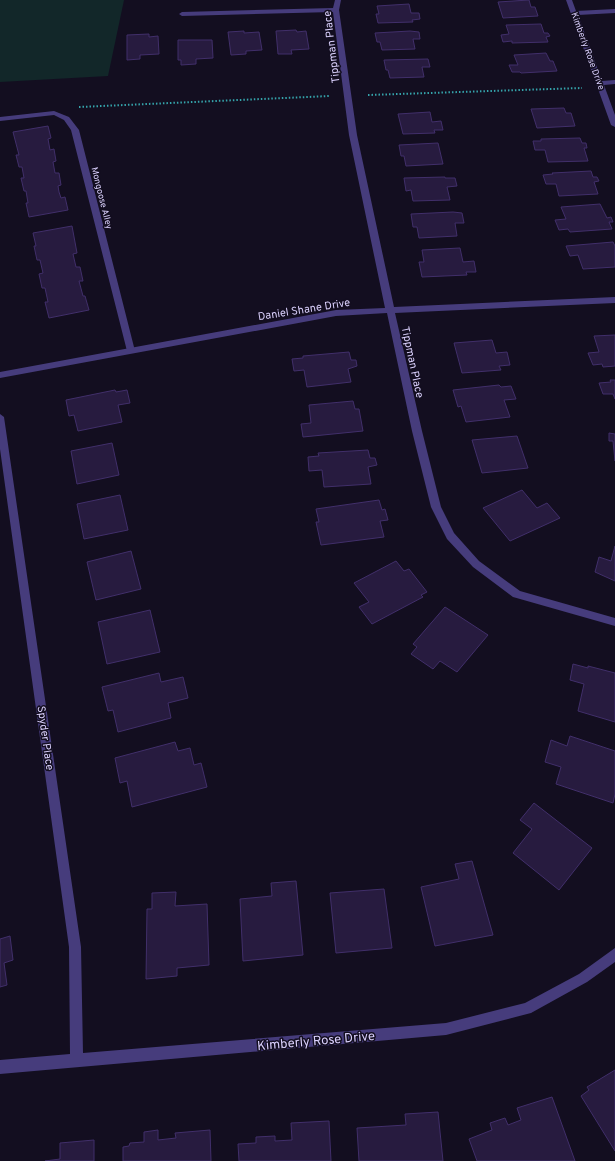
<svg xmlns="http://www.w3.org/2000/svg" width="615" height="1161" font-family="Overpass,sans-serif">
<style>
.green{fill:#122729}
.building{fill:#271b3f;stroke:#412f6a}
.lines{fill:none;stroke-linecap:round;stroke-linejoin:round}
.path{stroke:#35a4ab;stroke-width:2;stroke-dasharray:1.5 2;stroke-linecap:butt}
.service{fill:#463c7c;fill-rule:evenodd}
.minor{fill:#463c7c;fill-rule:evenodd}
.labels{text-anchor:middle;stroke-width:3;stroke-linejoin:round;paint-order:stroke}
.far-street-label{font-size:9px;fill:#dad0fc;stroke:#130e20}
.street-label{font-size:11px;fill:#dad0fc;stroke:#130e20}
.near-street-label{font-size:13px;fill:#dad0fc;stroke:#130e20}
</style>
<rect width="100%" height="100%" fill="#130e20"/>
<path class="green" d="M0 0H124L108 76 0 82Z"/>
<path class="building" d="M529 0 531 7H535L538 16 503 18 498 2Z
M409 4 411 13H419L420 19 412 20 413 22 378 23 376 14H379L377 6Z
M541 24 544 33H548L550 36 546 37 548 42 512 43V41L503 42 501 35 509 34 506 25Z
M296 30 297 32 306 31 309 49 291 50 292 54H278L276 31Z
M244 31V33L259 32 262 50 246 51V54L231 55 228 32Z
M410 31 419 32 420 39H413L415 49 382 50 380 42H377L375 33Z
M149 34V37L158 36 159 54 140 55V59L127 60V35Z
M178 40H212L213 58 196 59V64L181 65V60H178Z
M546 53 550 61H553L557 71 521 73 520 72H512L509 65H518L514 55Z
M428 59 430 67H422L424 77 390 78 388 70H386L384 60Z
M564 108 566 113H571L575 126 537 128 531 109Z
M430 112 432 122 441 121 443 130H434L435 133 403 134 398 114Z
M48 126 51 138 48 139 50 150 54 149 56 161 53 162 55 173H59L61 185 58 186 59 192 61 198 65 197 68 210 29 217 26 203H28L26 191H24L21 178H24L22 167H19L16 155H19L13 132Z
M580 138 582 143H586L587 148H584L588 161 548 162 545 150H535L533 141H541V139Z
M438 143 443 164 406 166 404 156H401L399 145Z
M591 171 593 177H597L599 181 594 182 598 194 559 196 556 184H546L543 175 553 174 552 173Z
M445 177V178H455L457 186 447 187 450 200 413 201 411 190 406 191 404 178Z
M600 204 607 218 611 217 613 222H609L612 229 570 232 568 229 559 230 555 220 566 219 561 207Z
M453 212 462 213 464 223H455L457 236 419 238 417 227H413L411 214Z
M72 226 77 253 73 254 76 267H80L83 281H79L83 296H85L89 310 49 318 45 302H48L45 288H42L39 274 43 273 40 260H37L34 246H36L33 233Z
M613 242 615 246V267L583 269 578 255 570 256 566 246Z
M460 248 463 262 474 261 476 272H466L467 275 422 277 419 262H424L422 250Z
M615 335V366L603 367 602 364 593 365 588 353 599 352 594 336Z
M492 340 496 353 507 352 510 365 499 366 501 370 462 373 454 343Z
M349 352 351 360H356L357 366 348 369 351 382 307 387 304 370 294 371 292 359 303 358V356Z
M610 380H615V399L613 394H603L599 383 611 382Z
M499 385 501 387 511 386 516 399 504 400 510 417 466 422 461 406 458 407 453 390Z
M115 390 116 392 127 390 130 403 118 405 122 422 78 431 74 415 69 416 66 400Z
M353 401 355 409H359L363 431 303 437 301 424 311 423 309 405Z
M609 433 615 434V461L613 441H609Z
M517 436 528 468 482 473 472 440Z
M112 443 119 475 77 484 71 451Z
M368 450 370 458H375L377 465 368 467 371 484 324 487 322 470 309 471 308 457 319 456 318 453Z
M522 490 537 508 547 503 560 518 510 541 483 508Z
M120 495 128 530 84 539 77 504Z
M379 500 382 510 385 509 388 520 380 521 384 537 321 545 316 522H319L316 509Z
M615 546V581L595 572 599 557 611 561Z
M131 551 141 589 96 600 87 562Z
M396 561 404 571 409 569 427 592 421 595 423 597 372 624 359 607 369 602 354 583Z
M445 607 488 635 457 672 440 661 433 669 411 654 417 647 413 644Z
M150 610 160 652 107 664 98 622Z
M573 664 588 668V666L615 673V722L578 711 584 684 570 680Z
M159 673 161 682 183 677 188 698 168 703 171 718 118 732 113 710 108 711 102 687Z
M570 736 615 751V794L613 803 556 784 561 767 545 762 551 740 567 746Z
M175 742 178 751 190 748 194 765 201 763 207 787 132 807 127 781 120 783 115 758Z
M534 803 592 848 559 890 513 853 532 829 520 820Z
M472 861 493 935 435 946 421 887 459 879 455 864Z
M296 881 303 955 243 961 240 899 272 896 271 883Z
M384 889 392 948 336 953 330 893Z
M176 892 175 906 207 904 209 965 177 968V976L146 979 147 909H152V893Z
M10 936 13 960 4 963 7 985 0 987V939Z
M615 1070V1151L581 1096 589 1090 587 1087Z
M552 1097 575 1161H477L469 1139 492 1130 490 1123 505 1118 508 1125 521 1120 517 1108Z
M438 1112 443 1161H359L357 1128 406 1125 405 1114Z
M329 1121 331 1161H239L238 1144 256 1143V1137L275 1136V1141L292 1140 291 1123Z
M158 1130V1140L176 1138 175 1133 210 1130 211 1161H123V1147L129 1146 130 1143 144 1142V1132Z
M94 1140V1161H45L60 1159V1143Z"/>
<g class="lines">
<path class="path" d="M368 95 582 88
M79 107 330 96"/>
<path class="service" d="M54 111 69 117 79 130 135 351 134 353H128L127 351 71 130 64 120 54 115 0 121V117Z"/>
<path class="minor" d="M335 0H341L339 10 357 135 394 307 615 297V303L395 313 422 431 441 507 454 533 479 561 520 591 615 618V626L513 597 473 567 447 539 431 507 412 431 387 313 336 316 0 378V372L336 310 385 308 349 135 333 12 182 16 179 14 182 12 333 8Z
M566 0H572L576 11 615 9V13L578 15 602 81 615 80V84L604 85 615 115V127L611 125Z
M0 414 4 417 81 947 83 1053 446 1023 525 1003 579 974 615 948V962L587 982 531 1013 446 1035 0 1074V1060L70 1054 69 947 0 449Z"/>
</g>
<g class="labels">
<g class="far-street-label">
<text transform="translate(588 51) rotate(70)" y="3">Kimberly Rose Drive</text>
<text transform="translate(102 198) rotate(76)" y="3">Mongoose Alley</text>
</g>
<g class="street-label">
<text transform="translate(331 47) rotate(-97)" y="4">Tippman Place</text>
<text transform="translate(304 309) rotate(-9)" y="4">Daniel Shane Drive</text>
<text transform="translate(413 362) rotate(78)" y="4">Tippman Place</text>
<text transform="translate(46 738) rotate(82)" y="4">Spyder Place</text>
</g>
<g class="near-street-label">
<text transform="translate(316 1040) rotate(-5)" y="5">Kimberly Rose Drive</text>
</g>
</g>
</svg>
